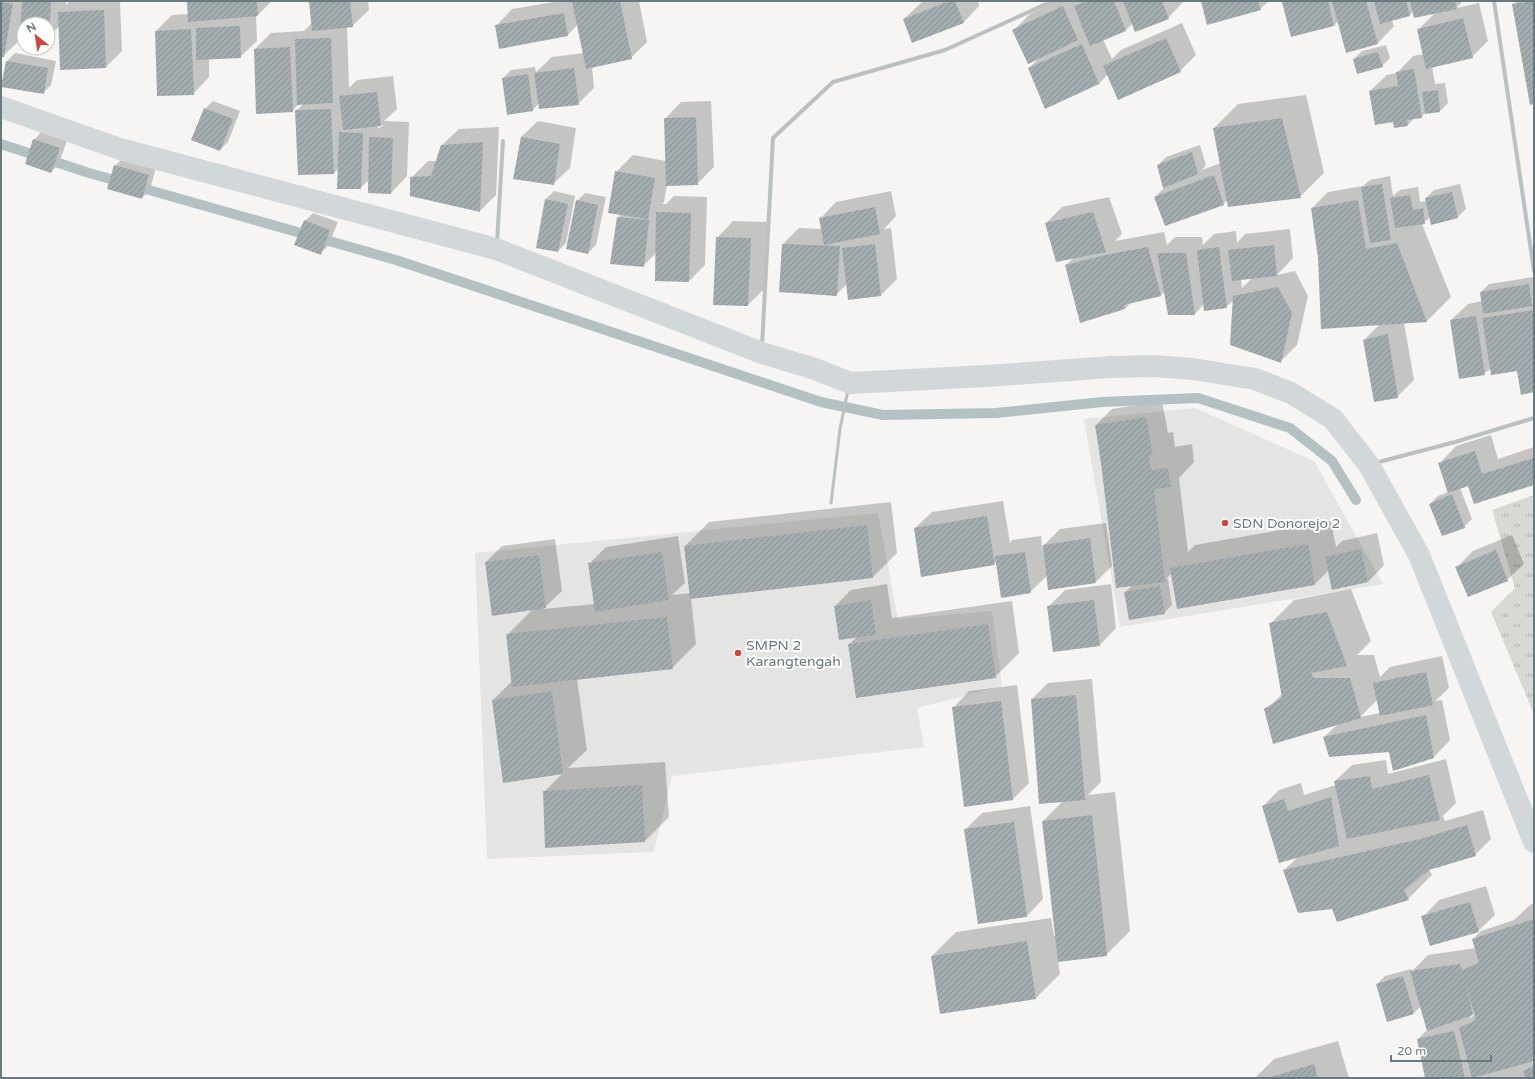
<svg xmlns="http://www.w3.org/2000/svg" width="1535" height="1079" font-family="'Varela Round',sans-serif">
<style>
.built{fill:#e4e5e3}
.grass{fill:url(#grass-tufts)}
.shadow{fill:#0003;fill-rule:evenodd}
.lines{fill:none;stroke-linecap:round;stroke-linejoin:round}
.stream{stroke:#b4c1c3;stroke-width:10}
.building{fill:url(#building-hatch)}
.service{stroke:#bbc0c2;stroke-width:3}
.minor{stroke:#bbc0c2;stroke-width:4}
.secondary{stroke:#d2d8d9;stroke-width:22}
.poi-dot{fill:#cd493c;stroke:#fff;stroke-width:1.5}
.labels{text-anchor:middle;stroke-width:4;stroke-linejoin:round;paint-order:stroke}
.poi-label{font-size:14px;fill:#697980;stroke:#fff;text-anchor:start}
</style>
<defs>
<pattern id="grass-tufts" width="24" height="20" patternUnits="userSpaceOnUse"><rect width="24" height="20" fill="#d6dad3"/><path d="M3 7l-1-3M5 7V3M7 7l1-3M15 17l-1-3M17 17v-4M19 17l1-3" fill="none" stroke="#b2b6b0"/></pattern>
<pattern id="building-hatch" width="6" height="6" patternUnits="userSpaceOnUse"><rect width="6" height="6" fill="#a3acaf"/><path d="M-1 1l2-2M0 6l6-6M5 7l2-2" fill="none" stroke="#899194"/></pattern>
</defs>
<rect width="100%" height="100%" fill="#f6f5f3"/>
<path class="built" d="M1195 408 1314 461 1383 584 1120 627 1084 419Z
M878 513 898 619 992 611 1002 686 917 708 924 747 672 776 654 852 487 859 475 553Z"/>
<path class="grass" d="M1534 495V714L1491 612 1515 588 1492 510Z"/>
<path class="shadow" d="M1 1H66V5L70 1H120L122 51 106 67 59 27 48 37V24H24V37H20V40L3 56H1Z
M188 1H272L258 15 256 16 257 41 240 57 209 58V77L193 94 156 31 172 15 189 14Z
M310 1H368L369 10 352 26H347L349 88 357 80 393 76 397 109 384 121 409 122 407 176 391 193 369 180 360 188 339 168 334 173 296 111 304 103 299 104 292 111 255 49 271 33 304 31 312 23ZM378 125H383L378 129Z
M560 1H639L647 42 631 58 592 67 594 88 578 104 539 103 533 110 503 78 511 70 535 67 536 72 552 57 584 53 578 24 567 36 496 26 512 9Z
M925 1H978L979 6 963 23 904 19 921 3Z
M1057 1H1184L1168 18 1133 23 1125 31 1103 39 1112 59 1121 50 1182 23 1196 55 1180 71 1108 74 1099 84 1029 68 1039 58 1014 30 1030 14Z
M1202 1H1269L1260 9Z
M1284 1H1463L1456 8 1479 3 1488 41 1472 57 1432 66 1435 84 1445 83 1448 103 1440 111 1425 113 1421 117 1414 118 1408 125 1394 121 1370 91 1387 75 1397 73 1413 56 1424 54 1418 30 1436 12 1413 11 1410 15 1392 20 1394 26 1378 43 1347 51 1338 21 1334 26 1283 2Z
M1517 1H1534V103L1513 5Z
M1386 45 1390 58 1382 66 1354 59 1362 51Z
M15 53 56 61 51 85 43 93 7 61Z
M1306 95 1324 173 1300 197 1228 200 1223 204 1155 197 1164 188 1158 165 1166 157 1200 145 1206 165 1202 170 1221 163 1214 128 1238 104Z
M213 101 240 111 228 142 220 150 205 109Z
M711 101 714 167 697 184 667 185 664 202 662 204H666L674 196 707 197 705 265 689 281 656 253 643 266 618 218 621 214 616 172 633 155 666 161 665 119 681 102Z
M538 121 576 128 570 168 553 184 521 137Z
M499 127 496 195 480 211 411 178 428 161H437L442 145 459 129Z
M42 131 67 140 59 164 51 172 34 140Z
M123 158 156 167 150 190 142 198 115 166Z
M1390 176 1393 196 1400 190 1418 187 1420 202 1427 201 1426 198 1434 190 1460 184 1466 209 1458 217H1430L1422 224 1451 297 1427 321 1404 323 1414 380 1397 397 1364 340 1380 324 1319 259 1312 208 1328 192 1363 186 1370 180Z
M554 191 575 196 566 243 558 251 537 247 546 199Z
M891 191 896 216 884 229 891 228 897 279 881 295 849 299 847 284 836 295 780 291 783 244 799 228 822 229 820 219 836 202Z
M585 193 606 197 596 245 588 253 577 201Z
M1109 197 1122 234 1115 241 1164 232 1167 245 1175 237H1202L1203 245 1214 234 1236 231 1237 243 1245 234 1290 229 1293 258 1277 275 1295 271 1308 296 1297 345 1281 361 1234 300 1226 307 1204 304 1195 314H1169L1165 291 1160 296 1131 302 1125 309 1066 265 1075 257 1046 223 1062 207ZM1252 278 1242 288 1241 279Z
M313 213 338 222 328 246 320 254 305 221Z
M733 221 767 222 764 289 748 305 717 238Z
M1534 277V391L1517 370 1491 368 1484 374 1451 320 1468 304 1482 301 1481 292 1489 284Z
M1162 401 1168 433 1173 432 1175 447 1192 444 1194 462 1179 478 1188 552 1195 545 1331 521 1336 547 1342 541 1377 533 1384 565 1368 582 1333 589 1329 570 1315 584 1172 573 1166 579H1168L1172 605 1164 613 1125 592 1133 585 1102 463 1096 425 1112 409Z
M1491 435 1498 459 1534 447V484L1469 485 1460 488 1472 519 1464 527 1430 504 1438 496 1448 492 1440 463 1456 446Z
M1003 501 1010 543 1012 540 1041 536 1042 547 1060 529 1106 523 1112 566 1096 582 1048 575 1030 592 997 561 994 564 915 528 932 512Z
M891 502 897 553 873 577 691 598 696 644 672 668 577 679 587 750 568 768 665 762 669 817 645 841 544 792 562 774 493 700 512 681 507 635 533 609 486 562 502 546 555 539 562 591 543 609 595 604 589 564 606 547 678 536 685 583 672 595 691 593 685 546 709 522Z
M1512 535 1524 564 1507 580 1457 567 1473 551Z
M887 584 892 618 1012 601 1019 653 995 677 849 645 857 636 835 606 851 590Z
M1111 584 1116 628 1100 645 1054 651 1048 607 1065 590Z
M1351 589 1371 641 1357 655H1374L1380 677 1390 667 1442 656 1449 688 1435 701 1442 700 1450 740 1434 757 1390 751 1324 737 1338 724 1266 710 1283 693 1270 624 1294 600ZM1377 700 1380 713 1360 717Z
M1092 679 1101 782 1088 795 1115 792 1130 931 1106 955 1058 961 1060 974 1036 998 932 956 956 932 1051 918 1054 936H1056L1043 821 1064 800 1032 699 1048 683Z
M1017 685 1029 783 1013 799 953 708 969 691Z
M1446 759 1456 803 1443 816 1445 821 1483 810 1491 839 1475 855 1429 869 1432 875 1408 899 1333 908 1284 870 1298 857 1263 806 1279 790 1301 783 1304 795 1336 785 1335 781 1352 765 1386 760 1388 774Z
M1030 806 1043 899 1027 916 978 923 965 830 982 813Z
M1486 886 1495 915 1478 931 1423 917 1439 900Z
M1534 903V1060L1531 1061 1532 1063 1534 1062V1078H1426L1418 1039 1428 1029 1421 1006 1414 1013 1377 984 1385 976 1411 969 1412 971 1428 955 1476 948 1473 939 1481 931 1514 920 1530 905ZM1476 1013 1471 1018 1470 1015Z
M1338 1041 1349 1078H1255L1274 1059Z"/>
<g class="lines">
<path class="stream" d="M1 144 89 173 396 260 821 402 883 415 996 413 1102 402 1198 398 1290 428 1332 461 1356 500"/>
</g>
<path class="building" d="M22 1H51L49 40H48V24H24V38H20Z
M187 1H257L258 16 188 22Z
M309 1H350L353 27 312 31Z
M572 1H620L632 59 586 69Z
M950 1H955L964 23 912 43 903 19Z
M1087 1H1114L1126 31 1090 46 1074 6Z
M1123 1H1162L1169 19 1135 32Z
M1201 1H1258L1261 10 1207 25Z
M1286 1H1328L1334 26 1291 37 1282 2Z
M1332 1H1366L1378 44 1346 53Z
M1374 1H1406L1410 16 1380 24Z
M1410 1H1455L1457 9 1414 18Z
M1534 1V104L1530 105 1512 4Z
M1 2 13 4 4 57H1Z
M1063 6 1078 40 1028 64 1012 30Z
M104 10 106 68 60 70 58 12Z
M564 13 568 36 499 49 495 25Z
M1463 18 1473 58 1426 69 1417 29Z
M240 26 241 58 196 60V28Z
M191 29 194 95 157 96 155 31Z
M331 38 333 103 297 105 295 39Z
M1166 38 1181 72 1118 100 1103 66Z
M1082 44 1099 84 1045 109 1028 68Z
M290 47 293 112 256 114 254 49Z
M1378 52 1383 67 1357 74 1353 59Z
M6 61 48 68 44 94 1 87Z
M574 68 579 105 539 109 534 73Z
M1414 69 1422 118 1407 120 1408 126 1394 128 1393 122 1375 125 1369 91 1398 86 1396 72Z
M528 74 533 111 507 115 502 78Z
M1438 90 1440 112 1425 114 1422 92Z
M377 92 381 126 343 130 339 96Z
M204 108 233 119 220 151 191 140Z
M331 109 334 174 298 175 295 110Z
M696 117 698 185 666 186 664 118Z
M1282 118 1301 198 1228 207 1213 128Z
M339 132 363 133 361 189H337Z
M369 137 393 138 391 194 368 193Z
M521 137 560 144 554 185 513 179Z
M33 139 60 148 51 173 25 164Z
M483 142 480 212 410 196V177L431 176 441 145Z
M1192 152 1198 174 1163 188 1157 165Z
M114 165 149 175 142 199 107 189Z
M615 171 655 178 648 219 608 213Z
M1214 175 1224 205 1165 226 1154 197Z
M1382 184 1391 240 1370 243 1361 187Z
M1452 192 1458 218 1431 225 1425 198Z
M1410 195 1413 210 1423 208 1425 224 1395 228 1390 198Z
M545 199 568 204 558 252 536 248Z
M576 200 598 205 588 254 566 249Z
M1358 200 1366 249 1397 243 1427 322 1321 329 1318 258 1311 208Z
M875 207 880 234 824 245 819 218Z
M656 212 691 213 689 282 655 281Z
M1093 212 1106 252 1056 262 1045 223Z
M617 217 649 220 644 267 610 264Z
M304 220 330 230 321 255 294 245Z
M716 237 751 238 748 306 713 305Z
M782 244 840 246 837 296 779 292Z
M875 244 881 296 848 300 842 248Z
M1274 245 1277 276 1232 281 1228 250Z
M1148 247 1161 296 1124 305 1125 309 1080 323 1065 265 1110 254Z
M1219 247 1227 308 1204 311 1197 250Z
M1157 253H1186L1195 315H1168Z
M1529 284 1532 306 1483 314 1480 292Z
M1278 287 1292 313 1281 363 1230 345 1233 296Z
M1534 310V392L1521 395 1517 371 1491 375 1482 318Z
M1476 316 1485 375 1459 379 1450 320Z
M1388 334 1398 398 1374 402 1363 340Z
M1146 417 1153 455 1149 456 1151 470 1168 468 1171 487 1154 489 1165 582 1116 588 1101 463 1095 425Z
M1475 451 1482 474 1534 458V485L1474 504 1468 486 1448 493 1438 463Z
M1452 494 1465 528 1442 536 1429 504Z
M987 516 995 565 921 577 914 528Z
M867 525 873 578 690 599 684 546Z
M1090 538 1096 583 1048 590 1043 545Z
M1308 544 1315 585 1177 609 1170 568Z
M1361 549 1368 582 1332 590 1325 557Z
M1496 550 1508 581 1468 597 1455 567Z
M662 552 669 600 595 612 588 563Z
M1025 552 1031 593 1001 598 995 556Z
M539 555 546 608 492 616 485 562Z
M1160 586 1165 614 1129 620 1124 592Z
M871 600 876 635 839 640 834 606Z
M1094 600 1100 646 1053 652 1047 606Z
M1327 612 1347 666 1311 673 1314 678H1350L1361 718 1273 744 1264 709 1282 698 1269 623Z
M667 617 673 669 512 687 506 634Z
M988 624 996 678 856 698 848 644Z
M1426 672 1433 705 1380 716 1373 683Z
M552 691 563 774 503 783 492 700Z
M1076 695 1085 800 1039 804 1031 699Z
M1001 701 1013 800 964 807 952 707Z
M1426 715 1434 758 1393 771 1389 752 1329 757 1323 737Z
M1429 775 1440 820 1347 839 1334 781 1370 776 1372 789Z
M642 785 645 842 545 848 543 791Z
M1331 797 1339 846 1279 863 1262 806 1284 799 1288 811Z
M1092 815 1107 956 1058 962 1042 821Z
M1014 822 1027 917 978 924 964 829Z
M1467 825 1476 856 1429 870 1404 890 1409 900 1337 922 1332 909 1298 913 1283 870 1420 839Z
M1470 902 1479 932 1430 946 1421 916Z
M1534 919V1061L1472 1078 1459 1028 1476 1020 1466 984 1473 1015 1427 1031 1410 971 1460 964 1462 970 1479 963 1472 939Z
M1027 941 1036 999 940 1014 931 956Z
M1403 976 1414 1014 1387 1022 1376 984Z
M1454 1031 1465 1078H1425L1417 1039Z
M1314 1064 1318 1078H1268Z
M1534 1066V1078H1526L1523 1071Z"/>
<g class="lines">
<path class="service" d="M831 503 840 429 848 390"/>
<path class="minor" d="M1494 1 1534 271
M497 242 503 141
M762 346 773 138 833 82 945 50 1053 1
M1375 463 1455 442 1534 418"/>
<path class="secondary" d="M1 107 120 149 496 249 762 353 815 369 850 383 987 376 1111 367 1154 366 1193 369 1255 379 1291 393 1333 419 1369 465 1419 555 1534 842"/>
</g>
<g class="poi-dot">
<circle cx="1225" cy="523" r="4"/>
<circle cx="738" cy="653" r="4"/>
</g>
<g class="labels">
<g class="poi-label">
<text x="1233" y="528">SDN Donorejo 2</text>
<text x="746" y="650">SMPN 2<tspan x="746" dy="16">Karangtengah</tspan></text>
</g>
</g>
<rect width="1535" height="1079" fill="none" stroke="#697980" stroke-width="4"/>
<g transform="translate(36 36) rotate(330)"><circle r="19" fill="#ffffff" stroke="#c3c9cc"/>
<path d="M0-3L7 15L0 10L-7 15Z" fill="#cd493c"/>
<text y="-6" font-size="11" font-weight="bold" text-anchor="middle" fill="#697980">N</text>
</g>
<path d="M1391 1055v6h100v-6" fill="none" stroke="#697980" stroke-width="2"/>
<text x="1397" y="1055" font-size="12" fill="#697980" stroke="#ffffff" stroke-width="3" paint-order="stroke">20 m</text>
</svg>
